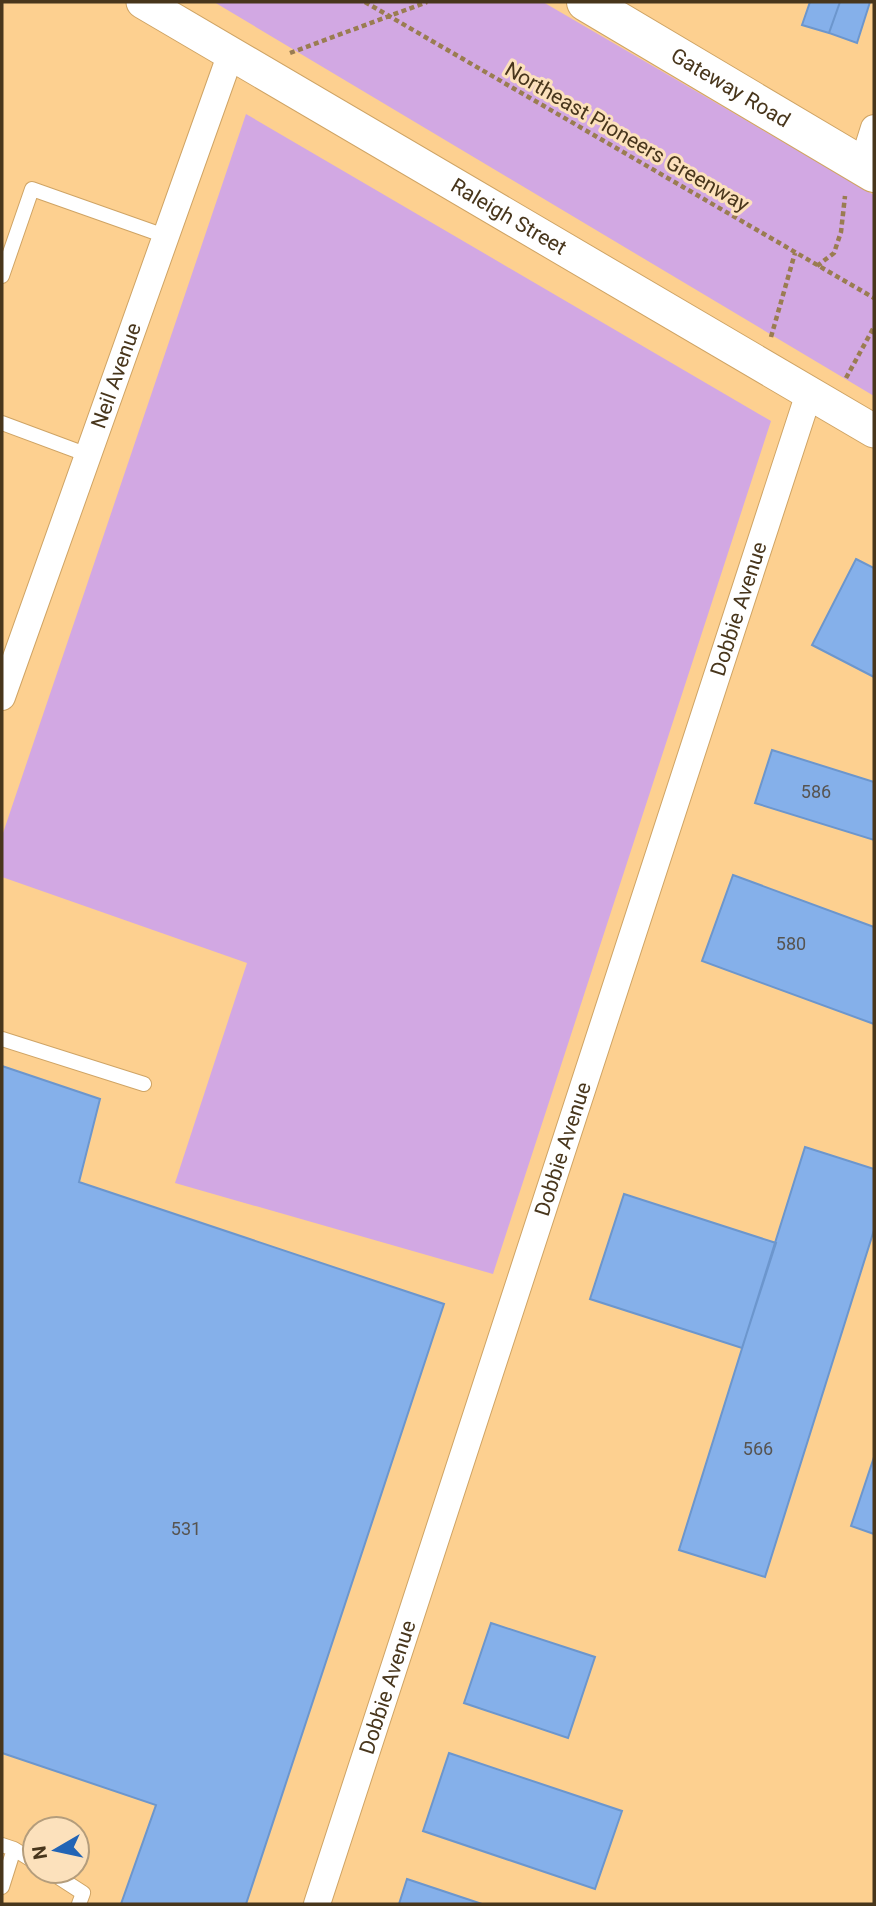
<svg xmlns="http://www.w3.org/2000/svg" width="876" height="1906" font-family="Roboto,sans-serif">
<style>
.green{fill:#d2a8e3}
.building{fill:#85b0ea;stroke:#6c96cd;stroke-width:2}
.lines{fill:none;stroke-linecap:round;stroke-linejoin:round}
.service-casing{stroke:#cfa465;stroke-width:16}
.minor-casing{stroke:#cfa465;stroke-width:28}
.tertiary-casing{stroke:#cfa465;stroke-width:35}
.secondary-casing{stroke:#cfa465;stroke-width:40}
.path{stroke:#9a7c51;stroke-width:4.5;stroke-dasharray:5 3.5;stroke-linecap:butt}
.service{stroke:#fff;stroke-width:14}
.minor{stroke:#fff;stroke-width:26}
.tertiary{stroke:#fff;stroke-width:33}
.secondary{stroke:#fff;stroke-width:38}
.labels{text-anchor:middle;stroke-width:6;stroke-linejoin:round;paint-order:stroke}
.number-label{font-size:18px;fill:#575450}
.street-label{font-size:21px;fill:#48361c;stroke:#fce1bc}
</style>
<rect width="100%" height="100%" fill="#fdd090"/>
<path class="green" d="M214 2H543L874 195V396Z
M246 114 771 421 493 1274 175 1183 247 963 2 877V836Z"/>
<path class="building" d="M810 2H840L829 33 802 25Z
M840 2H870L857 43 829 33Z
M856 559 874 568V677L812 645Z
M772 750 874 782V840L755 803Z
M733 875 874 927V1024L702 961Z
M2 1066 100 1099 79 1182 444 1304 246 1904H121L156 1805 2 1753Z
M805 1147 874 1169V1230L765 1577 679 1550Z
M624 1194 776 1243 742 1348 590 1299Z
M874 1457V1534L851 1526Z
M491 1623 595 1657 568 1738 464 1703Z
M449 1753 622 1811 595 1889 423 1831Z
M407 1879 482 1904H399Z"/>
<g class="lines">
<defs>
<path id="service" d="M2 276 32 189 165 236
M2 423 88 455
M2 1039 144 1084
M2 1845 14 1849 2 1887
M14 1849 35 1862
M49 1871 83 1893 79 1904"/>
<g id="minor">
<path d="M862 166 874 128"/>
<path id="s1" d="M2 697 231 53"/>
<path id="s2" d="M317 1904 809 393"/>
</g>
<g id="tertiary">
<path id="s3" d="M143 2 874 431"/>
</g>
<g id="secondary">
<path id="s4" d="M586 2 874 173"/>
</g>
</defs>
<use href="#service" class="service-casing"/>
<use href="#minor" class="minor-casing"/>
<use href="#tertiary" class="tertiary-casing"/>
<use href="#secondary" class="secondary-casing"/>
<path class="path" d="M365 2 874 298
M290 53 427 2
M817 266 834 253 841 232 845 196
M771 337 795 253
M846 378 874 327"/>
<use href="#service" class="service"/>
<use href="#minor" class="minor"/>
<use href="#tertiary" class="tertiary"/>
<use href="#secondary" class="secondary"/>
</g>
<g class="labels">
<g class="number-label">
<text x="816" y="798">586</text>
<text x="791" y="950">580</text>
<text x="758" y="1455">566</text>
<text x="186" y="1535">531</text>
</g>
<g class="street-label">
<text dy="7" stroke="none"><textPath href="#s4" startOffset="168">Gateway Road</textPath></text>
<text transform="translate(627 137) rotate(30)" y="7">Northeast Pioneers Greenway</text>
<text dy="7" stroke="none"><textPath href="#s3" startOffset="424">Raleigh Street</textPath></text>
<text dy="7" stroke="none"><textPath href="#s1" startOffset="341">Neil Avenue</textPath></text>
<text dy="7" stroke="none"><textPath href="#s2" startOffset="1362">Dobbie Avenue</textPath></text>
<text dy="7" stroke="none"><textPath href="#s2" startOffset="794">Dobbie Avenue</textPath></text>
<text dy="7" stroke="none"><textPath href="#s2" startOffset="228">Dobbie Avenue</textPath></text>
</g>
</g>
<rect width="876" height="1906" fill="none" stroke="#48361c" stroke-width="7"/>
<g transform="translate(56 1850) rotate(261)"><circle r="33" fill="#fce1bc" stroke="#b49d7c" stroke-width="2"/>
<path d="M0-5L12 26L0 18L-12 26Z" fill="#2264b5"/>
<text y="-10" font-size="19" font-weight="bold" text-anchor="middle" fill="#48361c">N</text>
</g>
</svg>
